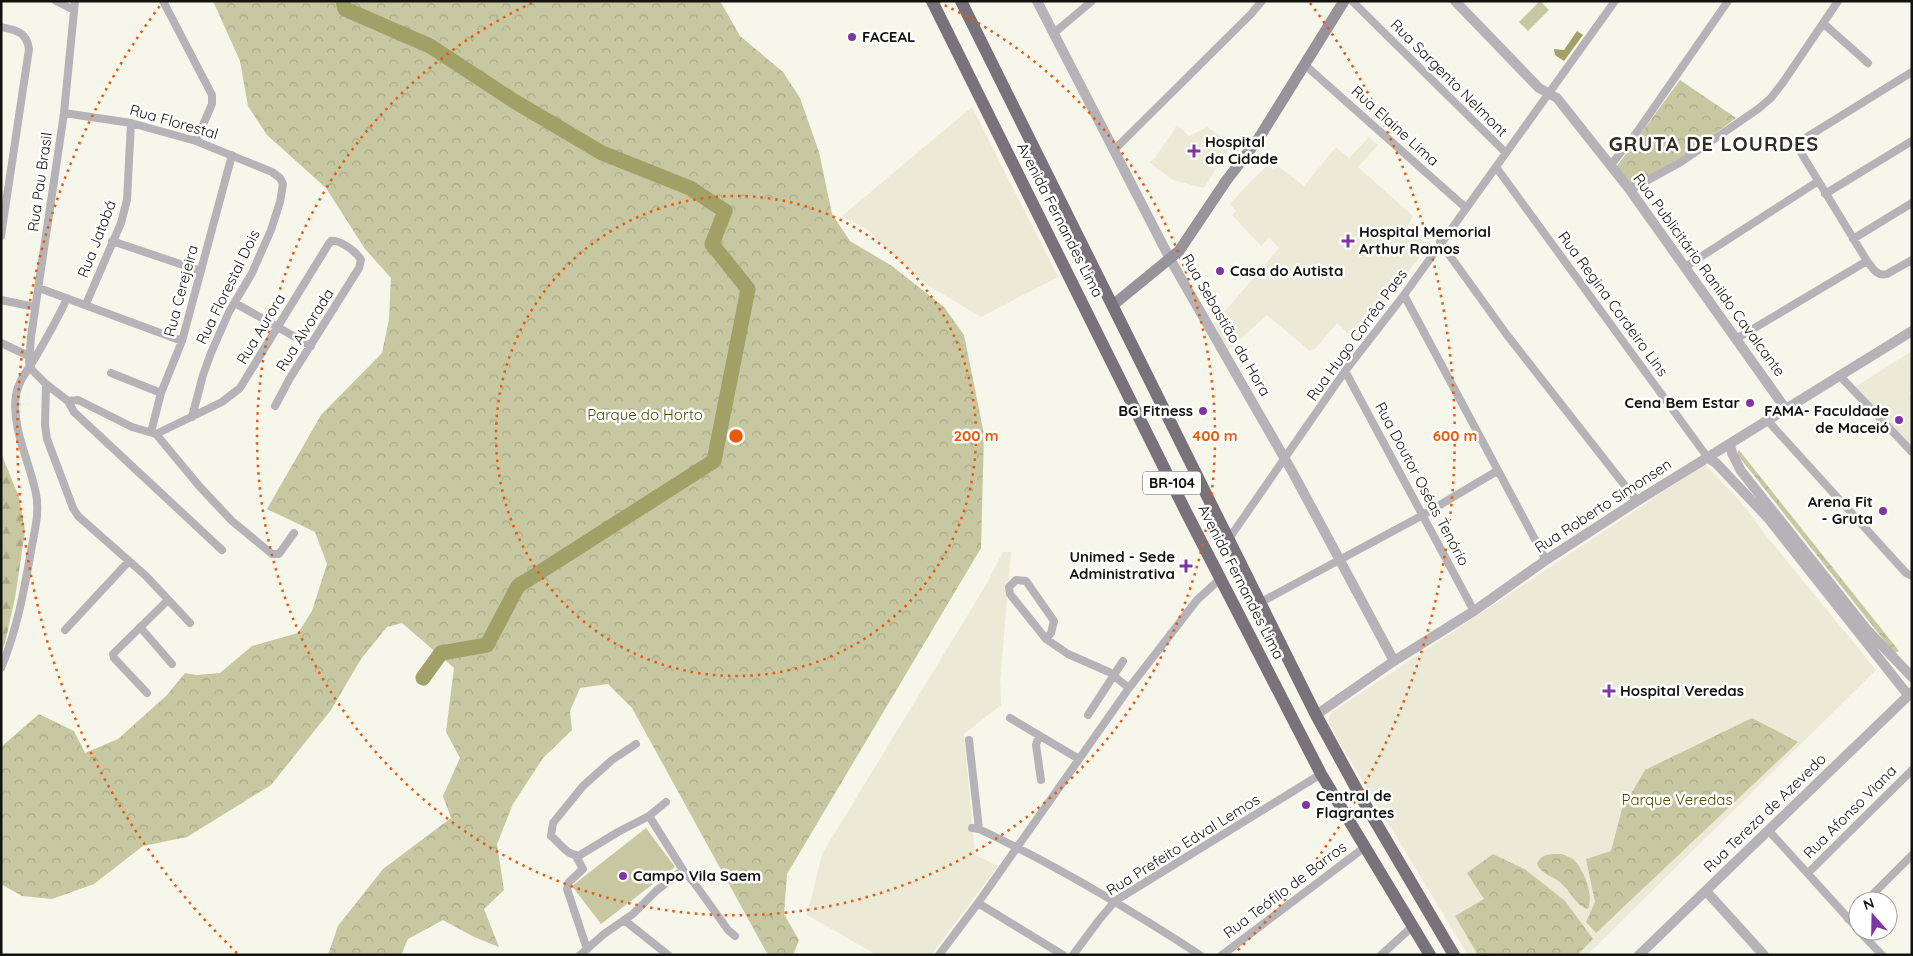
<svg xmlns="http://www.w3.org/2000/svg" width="1913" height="956" font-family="Quicksand,sans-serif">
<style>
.built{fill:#eaead7}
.forest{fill:url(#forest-firs)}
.park{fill:url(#park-crowns)}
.pitch{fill:#c7c7a1}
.water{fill:#a1a066}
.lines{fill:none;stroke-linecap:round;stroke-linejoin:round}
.river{stroke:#a1a066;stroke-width:15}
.minor{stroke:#b6b3b8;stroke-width:8}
.tertiary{stroke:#b6b3b8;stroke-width:10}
.secondary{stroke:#97939a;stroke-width:11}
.trunk{stroke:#78727b;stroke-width:12}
.ring{fill:none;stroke:#e8590c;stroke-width:2.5;stroke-dasharray:2.5 5}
.poi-dot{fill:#8035a7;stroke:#fff;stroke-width:2}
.labels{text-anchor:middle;stroke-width:5;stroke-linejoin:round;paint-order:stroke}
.shield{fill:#fff;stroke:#595956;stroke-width:1}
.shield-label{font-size:14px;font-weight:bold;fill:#12120e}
.poi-label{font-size:15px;font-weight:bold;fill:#12120e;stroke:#fff;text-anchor:start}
.street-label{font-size:15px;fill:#12120e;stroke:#fff}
.park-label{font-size:15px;fill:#4c4a00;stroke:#fff}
.district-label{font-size:20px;font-weight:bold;letter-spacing:1px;fill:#2e2e25;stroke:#fff}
.centre{fill:#e8590c;stroke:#fff;stroke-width:2.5}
.ring-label{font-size:15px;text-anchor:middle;font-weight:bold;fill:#e8590c;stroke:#fff;stroke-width:5;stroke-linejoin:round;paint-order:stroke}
</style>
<defs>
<pattern id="forest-firs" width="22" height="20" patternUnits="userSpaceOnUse" patternTransform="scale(1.25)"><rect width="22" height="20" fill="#c7c7a1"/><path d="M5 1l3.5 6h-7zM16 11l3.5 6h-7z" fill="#aaaa89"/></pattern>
<pattern id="park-crowns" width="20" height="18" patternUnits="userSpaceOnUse" patternTransform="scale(1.25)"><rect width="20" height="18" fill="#c7c7a1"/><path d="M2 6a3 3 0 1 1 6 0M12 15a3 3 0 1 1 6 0" fill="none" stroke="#aaaa89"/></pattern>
</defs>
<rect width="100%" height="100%" fill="#f6f6ea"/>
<path class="built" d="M972 107 1058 277 981 317 928 285 897 260 867 229 842 216Z
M1177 125 1189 136 1207 127 1232 144 1204 188 1173 180 1149 162 1155 158Z
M1369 137 1378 145 1358 167 1413 216 1408 226 1428 246 1356 341 1337 323 1316 348 1310 351 1267 315 1225 353 1215 323 1279 248 1269 237 1261 246 1232 215 1236 211 1230 204 1248 184 1268 165 1273 169 1278 166 1304 186 1336 147 1349 158Z
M1912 351V390L1909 393 1912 396V444L1909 446 1855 387Z
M1705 464 1740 501 1768 538 1876 670 1587 955H1468L1338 740 1328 720 1331 713Z
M1003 552H1011L1000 681 1001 705 964 734 975 855 998 866 931 955H877L807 915 822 854 986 585Z"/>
<path class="forest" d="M1 453 19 497 25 531 15 598 5 643 1 653Z"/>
<path class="park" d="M213 1H720L740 36 783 72 800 98 819 152 832 214 850 241 892 266 944 307 964 335 984 434 981 548 787 874 784 914 799 940 793 955H768L632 708 608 684 580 688 570 711 572 730 543 758 513 804 497 844 504 890 484 909 499 947 474 937 443 920 408 939 401 955H328L338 926 383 869 451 818 443 796 460 758 446 732 454 668 402 623 387 627 361 659 331 710 271 785 187 837 143 846 94 884 52 899 22 896 1 884V747L39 714 74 731 85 753 118 739 167 695 185 673 197 675 220 673 252 646 298 633 312 611 327 564 315 532 267 509 321 415 382 353 389 319 391 278 365 249 326 188 267 135 248 106 240 61Z
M1680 80 1736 118 1642 188 1628 191 1614 170Z
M1739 450 1899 651 1894 653 1737 454Z
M1752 718 1798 742 1596 933 1586 922 1595 902 1586 859 1611 851 1622 809 1645 770Z
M1493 854 1526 870 1565 901 1593 939 1577 955H1478L1455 916 1484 899 1467 873Z
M1562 854C1566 856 1570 857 1573 859 1584 869 1594 895 1588 909 1577 907 1570 891 1562 884 1554 876 1542 875 1537 864 1541 853 1552 854 1562 854Z"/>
<path class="pitch" d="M1540 1 1549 10 1528 31 1519 22Z
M646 828 675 867 601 924 572 886Z"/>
<path class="water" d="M1577 31 1583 35 1564 61 1555 55 1554 49 1564 50Z"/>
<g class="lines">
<path class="river" d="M343 1 345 9 430 46 514 101 602 153 690 188 725 211 712 244 748 289 714 461 518 586 487 645 441 653 423 678"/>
<path class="minor" d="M56 1 74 10
M75 1 64 113 31 337 29 362 32 370 46 384 68 401 74 412 222 550
M163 1 212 95V104L196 141
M1352 1 1506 153
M1824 24 1868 63
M1 27C16 30 27 32 29 49L1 236
M1054 33 1092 1
M1305 65 1466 208
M1912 72 1799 142 1797 146 1867 261C1873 268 1877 277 1887 274L1912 260
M64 113 131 123 196 141 272 172 280 178 283 184 280 202 271 230 252 273 229 312 211 353 203 375 192 417
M1114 150 1251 14 1262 1
M1610 166 1637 132 1728 1
M1496 167 1708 458
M1630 190 1681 162 1758 109 1771 98 1784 81 1838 1
M1825 194 1912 141
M1853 239 1912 203
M112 241 201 271
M1440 242 1507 335 1637 501
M1685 267 1817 182
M39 288 182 341
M1404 295 1546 560
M1 300 35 307
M235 303 311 346
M86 304 121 223 127 200 131 123
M1736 339 1867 261
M1 343 29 356
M1345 371 1474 611
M111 373 161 393
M1839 375 1912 452
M46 384 45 425 47 439 73 508 78 516 146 576 190 623
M68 401 78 400 132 427 156 434 200 487 232 521 272 554H279L294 533
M1767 420 1906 573 1912 576
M151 432 161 393 182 341 232 155
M156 434 222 402 240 388 328 245 331 241C339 239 357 252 361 260L359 268 290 378 275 406
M1228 540 1345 371 1404 295 1615 1
M1261 602 1423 515 1497 471
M140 627 172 664
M65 630 129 561
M1046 639 1051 633 1054 621 1026 581 1016 580 1009 587 1010 594 1046 639 1068 654 1109 672 1129 688
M1 668C17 630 24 591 31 551 34 533 40 513 36 494 30 462 11 428 16 395 18 381 28 370 35 358 46 339 58 319 67 298
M147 693 114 658 113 654 168 600
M1088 715 1123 661
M1010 718 1079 759
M1039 735 1036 745 1041 780
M969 740 979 829
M636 744 612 760 583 786 553 823 551 836C560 843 568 857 580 855L618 832 649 816 666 802
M649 816 683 870 695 884 728 930 735 936
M972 828 979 829C1056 865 1129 909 1200 955
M1769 831 1858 929
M576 856 583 869 569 882 567 889 587 949
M1808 873 1912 770
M1866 901 1912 855
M978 903 1063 955
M1848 919 1858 909
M624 920 668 955
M1859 931 1882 955
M580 955 604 934 633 914 656 891 683 870
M939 955 978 903 1129 688 1197 600 1221 578
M1073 955 1099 920 1115 901 1321 774
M1222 955 1365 847
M1381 955 1413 926"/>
<path class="tertiary" d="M1037 1 1170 259 1293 473 1394 661
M1455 1 1539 88 1557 98 1630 190 1785 408
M1730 444 1732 453 1741 471 1868 631 1912 677
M1708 458 1716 463 1768 518 1908 695
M1316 715 1394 661 1474 611 1546 560 1637 501 1912 331
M1706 891 1764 955
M1639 955 1912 692"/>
<path class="secondary" d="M1113 305 1179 251 1226 181 1259 138 1344 1"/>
<path class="trunk" d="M932 1 1186 512 1321 774 1430 955
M961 1 1316 715 1362 799 1454 955"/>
</g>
<g class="ring">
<circle cx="736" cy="436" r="240"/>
<path d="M938 2A479 479 0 1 1 534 2"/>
<path d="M237 953A719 719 0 0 1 162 3M1310 3A719 719 0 0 1 1235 953"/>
</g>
<g class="poi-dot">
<circle cx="852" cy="37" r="5"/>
<path d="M1191.5 143.5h5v5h5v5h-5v5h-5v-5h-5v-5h5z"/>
<path d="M1345.5 233.5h5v5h5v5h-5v5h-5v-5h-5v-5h5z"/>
<circle cx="1220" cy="271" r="5"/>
<circle cx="1750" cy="403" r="5"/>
<circle cx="1203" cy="411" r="5"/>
<circle cx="1899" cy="420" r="5"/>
<circle cx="1883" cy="511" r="5"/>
<path d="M1183.5 558.5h5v5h5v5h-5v5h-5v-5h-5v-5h5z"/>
<path d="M1606.5 683.5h5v5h5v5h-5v5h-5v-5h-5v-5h5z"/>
<circle cx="1306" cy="805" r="5"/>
<circle cx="623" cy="876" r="5"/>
</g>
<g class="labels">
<rect class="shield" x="1143" y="471.5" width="58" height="23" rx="4"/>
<g class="shield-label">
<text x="1172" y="488">BR-104</text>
</g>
<g class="poi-label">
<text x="862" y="42">FACEAL</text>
<text x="1205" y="147">Hospital<tspan x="1205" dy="17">da Cidade</tspan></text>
<text x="1359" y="237">Hospital Memorial<tspan x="1359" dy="17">Arthur Ramos</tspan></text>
<text x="1230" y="276">Casa do Autista</text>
<text x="1740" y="408" text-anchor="end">Cena Bem Estar</text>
<text x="1193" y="416" text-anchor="end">BG Fitness</text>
<text x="1889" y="416" text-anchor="end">FAMA- Faculdade<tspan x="1889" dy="17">de Maceió</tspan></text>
<text x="1873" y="507" text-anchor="end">Arena Fit<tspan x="1873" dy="17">- Gruta</tspan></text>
<text x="1175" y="562" text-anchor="end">Unimed - Sede<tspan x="1175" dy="17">Administrativa</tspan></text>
<text x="1620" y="696">Hospital Veredas</text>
<text x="1316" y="801">Central de<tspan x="1316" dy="17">Flagrantes</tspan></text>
<text x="633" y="881">Campo Vila Saem</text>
</g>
<g class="street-label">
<text transform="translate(1449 78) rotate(45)" y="5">Rua Sargento Nelmont</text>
<text transform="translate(174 122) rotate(16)" y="5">Rua Florestal</text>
<text transform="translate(1395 126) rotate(42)" y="5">Rua Elaine Lima</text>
<text transform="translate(40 182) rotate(-82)" y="5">Rua Pau Brasil</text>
<text transform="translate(1060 220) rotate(63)" y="5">Avenida Fernandes Lima</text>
<text transform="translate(97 239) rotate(-69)" y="5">Rua Jatobá</text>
<text transform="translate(1709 275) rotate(54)" y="5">Rua Publicitário Ranildo Cavalcante</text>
<text transform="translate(228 287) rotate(-64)" y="5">Rua Florestal Dois</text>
<text transform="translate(181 291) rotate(-75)" y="5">Rua Cerejeira</text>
<text transform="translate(1613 304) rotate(54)" y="5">Rua Regina Cordeiro Lins</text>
<text transform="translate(1226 325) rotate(60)" y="5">Rua Sebastião da Hora</text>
<text transform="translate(261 329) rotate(-59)" y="5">Rua Aurora</text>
<text transform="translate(305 330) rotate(-58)" y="5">Rua Alvorada</text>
<text transform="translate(1357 335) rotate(-54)" y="5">Rua Hugo Corrêa Paes</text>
<text transform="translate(1422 484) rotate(62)" y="5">Rua Doutor Oséas Tenório</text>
<text transform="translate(1603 506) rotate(-33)" y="5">Rua Roberto Simonsen</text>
<text transform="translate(1241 582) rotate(63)" y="5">Avenida Fernandes Lima</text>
<text transform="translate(1850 812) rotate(-45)" y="5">Rua Afonso Viana</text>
<text transform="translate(1765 813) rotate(-44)" y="5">Rua Tereza de Azevedo</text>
<text transform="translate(1183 845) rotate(-32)" y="5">Rua Prefeito Edval Lemos</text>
<text transform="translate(1285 890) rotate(-37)" y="5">Rua Teófilo de Barros</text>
</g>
<g class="park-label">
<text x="645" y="420">Parque do Horto</text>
<text x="1677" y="805">Parque Veredas</text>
</g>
<g class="district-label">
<text x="1714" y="151">GRUTA DE LOURDES</text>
</g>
</g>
<circle cx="736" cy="436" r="8" class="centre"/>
<g class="ring-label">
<text x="976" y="441">200 m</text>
<text x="1215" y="441">400 m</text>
<text x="1455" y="441">600 m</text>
</g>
<rect width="1913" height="956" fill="none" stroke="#12120e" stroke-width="5"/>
<g transform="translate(1873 916) rotate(340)"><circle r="24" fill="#ffffff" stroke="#a0a09f"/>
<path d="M0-4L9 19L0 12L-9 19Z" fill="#8035a7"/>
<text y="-8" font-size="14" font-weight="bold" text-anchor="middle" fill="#12120e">N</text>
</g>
</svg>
